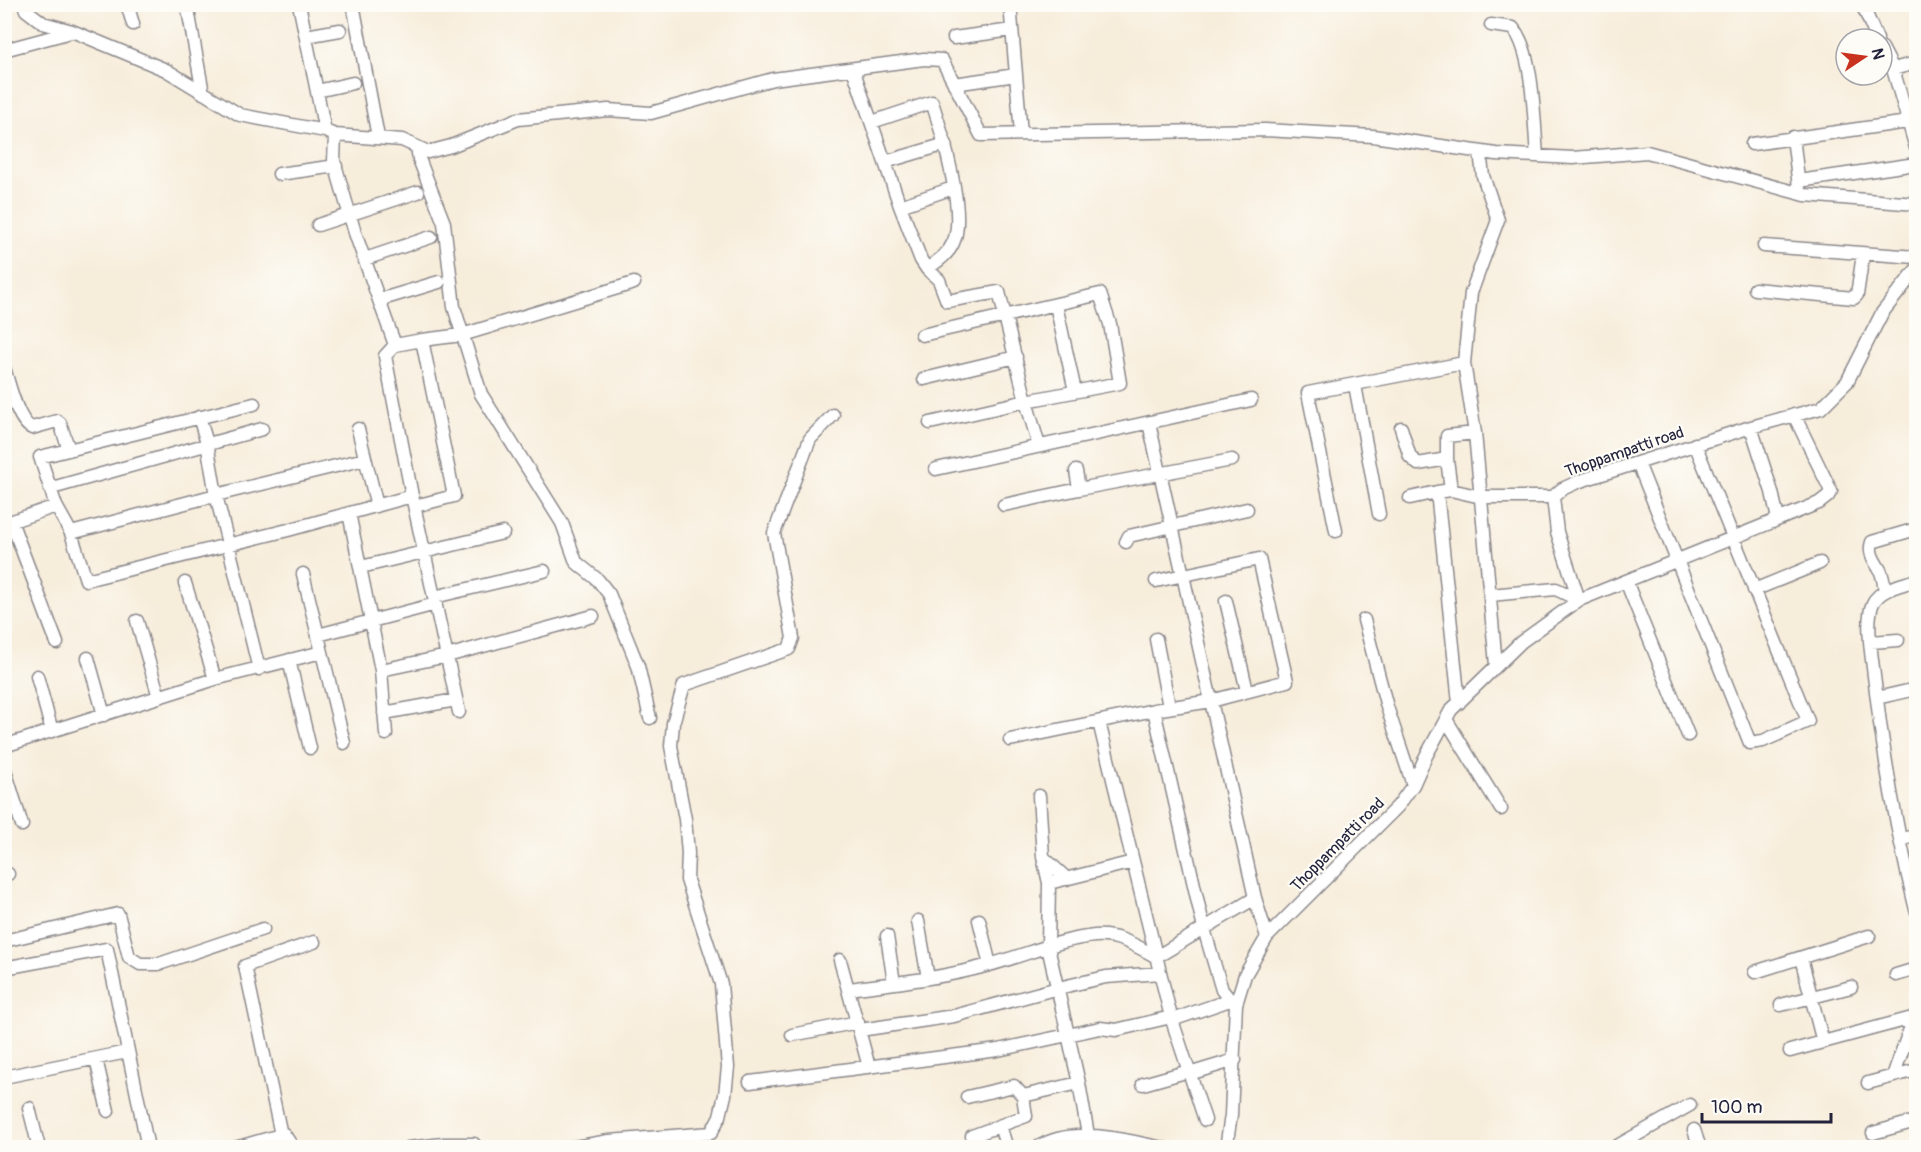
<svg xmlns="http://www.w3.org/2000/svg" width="1921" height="1152" font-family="Pangolin,sans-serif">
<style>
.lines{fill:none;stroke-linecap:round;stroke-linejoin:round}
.minor-casing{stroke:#8c888b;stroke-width:15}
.minor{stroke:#fff;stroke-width:12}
.labels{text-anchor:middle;stroke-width:4.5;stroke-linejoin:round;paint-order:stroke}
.street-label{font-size:16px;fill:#22223b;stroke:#fdfcf7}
</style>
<rect width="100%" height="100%" fill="#fdfcf7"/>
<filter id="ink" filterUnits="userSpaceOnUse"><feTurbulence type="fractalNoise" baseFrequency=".0167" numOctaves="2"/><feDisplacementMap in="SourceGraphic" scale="12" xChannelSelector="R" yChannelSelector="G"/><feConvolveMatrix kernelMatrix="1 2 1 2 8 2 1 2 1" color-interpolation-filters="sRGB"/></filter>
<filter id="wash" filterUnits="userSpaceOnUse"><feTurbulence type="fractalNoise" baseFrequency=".008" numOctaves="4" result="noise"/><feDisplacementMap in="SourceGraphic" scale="24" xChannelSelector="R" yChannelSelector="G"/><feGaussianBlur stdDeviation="1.35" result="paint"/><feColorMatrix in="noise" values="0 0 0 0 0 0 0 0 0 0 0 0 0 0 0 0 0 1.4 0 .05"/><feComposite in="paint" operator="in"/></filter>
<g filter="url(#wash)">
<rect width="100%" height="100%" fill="#f7eddb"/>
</g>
<g filter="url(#ink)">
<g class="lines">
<defs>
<path id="minor" d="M24 4 26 10 43 23 72 31 166 70 240 115 325 131 335 135 402 140 428 152 451 146 518 119 608 110 651 113 773 79 924 59 942 60 981 135 1265 130 1373 136 1496 154 1573 158 1647 152 1805 195 1916 204
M127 4 133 24
M187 4 203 93
M299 4 325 131
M353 4 378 137
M1010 4 1021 134
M1862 4 1877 39
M1491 25 1513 28C1534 53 1534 122 1537 156
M306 36 340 30
M954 38 1012 30
M1882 48 1893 69 1916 148
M4 50 71 32
M853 69 900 206 921 260 927 269 939 280 947 301 999 292 1026 401 1039 446
M1893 69 1916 63
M954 84 1016 75
M317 91 353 83
M872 122 932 102C942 132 967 215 953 243 948 255 936 262 927 269
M335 135 334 161 355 233 395 345
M1793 137 1799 187
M1752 144 1908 122
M417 147 419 159 444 223 454 307 481 394 562 523 576 562 598 580 609 594 638 666 650 718
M885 162 946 144
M279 174 336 166
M1799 181 1916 164
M900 206 953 188
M318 225 418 192
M1764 246 1916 257
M365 259 431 237
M1755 289 1854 298 1857 295 1863 254
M379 300 439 282
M1056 305 1075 391
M922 335 1100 294 1110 324 1120 383 1026 401 930 423
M422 340 462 335 634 283
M1464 363 1471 293 1498 220 1483 176 1480 152
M4 368C9 382 17 422 32 428L57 421 60 423 69 450
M924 379 1016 357
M1355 385 1379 514
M199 417 207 443 216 495 259 669
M1149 423 1255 898 1267 937
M1751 427 1772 492 1778 519
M1401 428 1410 457 1418 464 1447 459
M358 429 377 506
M1638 463 1750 743 1763 741 1808 721 1695 444
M936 469 1251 400
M1076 471 1079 489
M52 488 262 429
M1451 490 1481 497H1553
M412 496 385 356 395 345 422 340 454 496 415 506
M1410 498 1437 492
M1004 505 1079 489 1232 460
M56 506 40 457 254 404
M349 513 381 670 386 734
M11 521 57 643
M4 524 56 506 71 533 86 580 288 530 412 496 459 712
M1336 531 1308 393 1464 363 1475 433 1496 665
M71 533 216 495 365 459
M1126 542 1129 536 1247 509
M361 567 503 533
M303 574 344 743
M1916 580C1902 585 1881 588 1873 603 1865 620 1872 657 1874 676 1883 755 1897 833 1916 910
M1626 581 1688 735
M185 583 215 679
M1754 590 1820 563
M1885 591C1884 584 1883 576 1880 570 1875 561 1868 553 1872 542L1916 529
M1490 595 1556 589 1579 600 1819 503 1828 496 1831 491 1794 415
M434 597 544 571
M1226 601 1247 691
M1364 620 1387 707 1413 785
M137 621 159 697
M318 635 436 604
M1156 639 1169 707
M1871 642 1898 640
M88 658 104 715
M289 660 310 748
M381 670 447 656 593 616
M37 676 52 731
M1877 698 1916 689
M1459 703 1437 492 1451 490 1447 459V436L1475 433
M1154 710 1204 929 1222 990 1230 1000 1236 1004
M384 713 456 700
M1447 721 1501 809
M1099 722 1171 1017 1205 1120
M1010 740 1154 710 1211 701 1287 681 1259 559 1156 581
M4 746 215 679 322 652
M4 767 22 825
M1039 796 1043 857 1049 883 1048 947 1079 1083 1088 1135
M1901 839 1916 836
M1043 857 1067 879
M4 875 8 874
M1049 883 1133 862
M979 920 990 965
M918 921 928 978
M887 936 894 983
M4 941 118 914 129 957 140 964H159L263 929
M1801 958 1823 1042 1916 1017
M840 960 869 1067
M4 968 107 949 148 1148
M1755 972 1869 936
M1896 975 1916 969
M849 989C896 983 943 978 989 965 1023 956 1060 939 1095 936 1118 934 1136 946 1155 956L1163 953 1255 898
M1781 1005 1851 987
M1172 1020 1230 1000
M860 1030 954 1016 1058 988 1106 977 1160 973
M792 1035 858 1022
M1790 1051 1823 1042
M96 1059 108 1111
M1189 1074 1235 1060
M1893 1076 1914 1018
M4 1077 127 1052
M750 1082 998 1050 1100 1028 1116 1030 1171 1017
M1868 1083 1916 1070
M1143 1084 1189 1071
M1023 1096 1079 1083
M967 1097 1014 1086 1023 1096 1026 1116 972 1136
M29 1108 39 1148
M1000 1126 1007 1148
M1694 1130 1700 1148
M1873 1133 1916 1121
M281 1135 245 966 314 942
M443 1144H474L477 1148
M235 1148 284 1134 293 1148
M408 1148 443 1144 444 1148
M569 1148 609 1141 711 1133 720 1116 725 1095 728 1067 721 984 687 880 688 853 685 819 671 746 673 723 684 685 789 649 793 638 774 533 810 439 833 415
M1037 1148C1072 1125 1125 1140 1163 1148
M1226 1148 1231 1115 1236 1004 1245 975 1267 937 1398 806 1413 785 1426 756 1451 710 1521 642 1579 600 1557 532 1553 497 1562 489 1580 481 1751 427 1821 408 1847 382 1882 313 1916 270
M1614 1148 1626 1141
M1629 1148 1626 1141 1690 1105"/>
</defs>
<use href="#minor" class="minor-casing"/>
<use href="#minor" class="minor"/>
</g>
</g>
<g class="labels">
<g class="street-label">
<text transform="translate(1624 451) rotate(-19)" y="6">Thoppampatti road</text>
<text transform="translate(1337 844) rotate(-45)" y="6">Thoppampatti road</text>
</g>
</g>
<rect width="1921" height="1152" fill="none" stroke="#fdfcf7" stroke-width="24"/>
<g transform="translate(1864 57) rotate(77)"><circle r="28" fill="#fdfcf7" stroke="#a5a5ac" stroke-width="1.5"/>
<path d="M0-4.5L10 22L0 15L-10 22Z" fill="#c8321e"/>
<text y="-9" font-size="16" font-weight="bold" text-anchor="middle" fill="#22223b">N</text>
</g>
<path d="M1702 1113v9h129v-9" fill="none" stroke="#22223b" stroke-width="3"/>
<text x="1711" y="1113" font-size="18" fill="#22223b" stroke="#fdfcf7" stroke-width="4.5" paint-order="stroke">100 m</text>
</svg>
